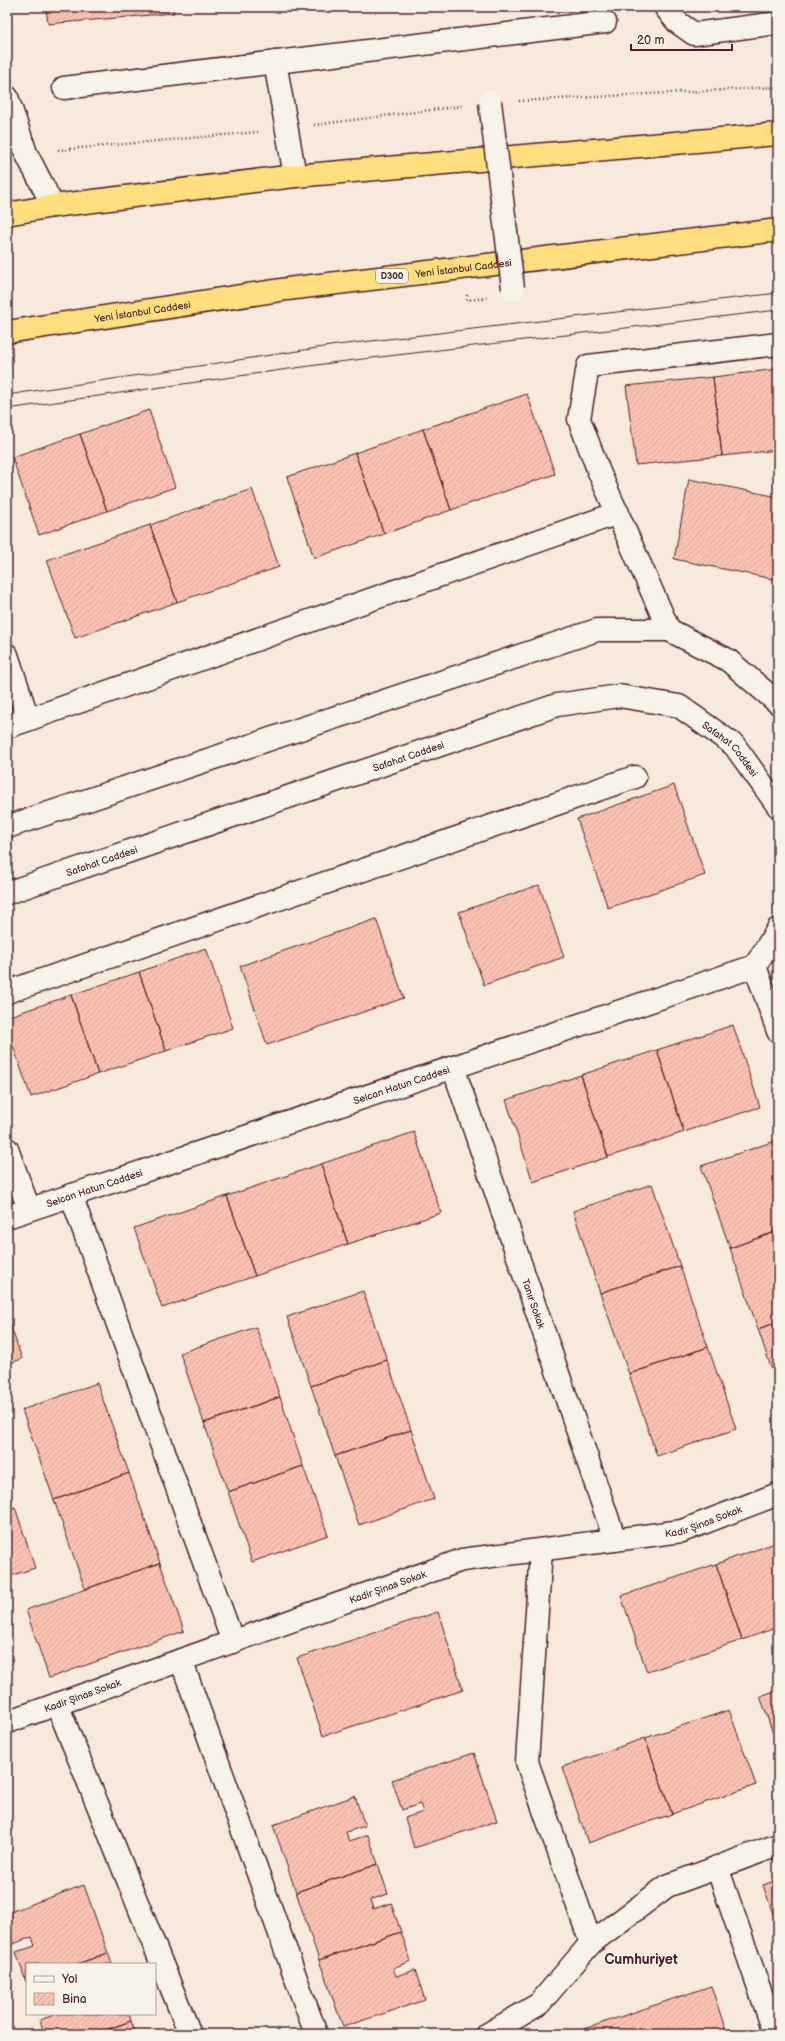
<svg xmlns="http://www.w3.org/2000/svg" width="785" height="2041" font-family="'Balsamiq Sans',sans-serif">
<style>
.building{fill:url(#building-hatch);stroke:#4a1f2b}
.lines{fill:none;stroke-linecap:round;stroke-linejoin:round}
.street-casing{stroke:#4a1f2b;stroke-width:25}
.secondary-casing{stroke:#4a1f2b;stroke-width:25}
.highway-casing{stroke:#4a1f2b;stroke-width:25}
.path{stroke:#4a1f2b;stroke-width:2.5;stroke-dasharray:1 3;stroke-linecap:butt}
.street{stroke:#f7f3e8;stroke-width:22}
.secondary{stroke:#f7f3e8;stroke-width:22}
.highway{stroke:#fedf80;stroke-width:22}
.tram{stroke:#4a1f2b;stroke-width:1}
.street-bridge-casing{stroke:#4a1f2b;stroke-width:25;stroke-linecap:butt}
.street-bridge{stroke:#f7f3e8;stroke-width:22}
.labels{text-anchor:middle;stroke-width:3;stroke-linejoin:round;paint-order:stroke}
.shield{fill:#f7f3e8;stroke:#7e5f64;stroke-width:1}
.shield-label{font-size:9px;font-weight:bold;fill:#4a1f2b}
.street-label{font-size:10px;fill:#4a1f2b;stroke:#f7f3e8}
.district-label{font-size:14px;font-weight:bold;fill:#4a1f2b;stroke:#f7f3e8}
</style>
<defs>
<pattern id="building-hatch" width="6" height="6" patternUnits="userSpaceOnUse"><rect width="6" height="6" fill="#fbc2b1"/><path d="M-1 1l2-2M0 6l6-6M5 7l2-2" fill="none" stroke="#d9a698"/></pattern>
</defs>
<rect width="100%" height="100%" fill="#f8e9dd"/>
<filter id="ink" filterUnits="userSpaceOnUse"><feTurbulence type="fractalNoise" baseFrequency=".025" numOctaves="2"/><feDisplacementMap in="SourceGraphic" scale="8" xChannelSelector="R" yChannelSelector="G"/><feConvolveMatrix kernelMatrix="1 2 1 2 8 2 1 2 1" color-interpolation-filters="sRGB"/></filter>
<g filter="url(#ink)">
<path class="building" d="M46 7H173L174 13 48 24Z
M778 369V450L722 456 713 377Z
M713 377 722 456 636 465 626 386Z
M527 394 555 474 451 510 423 429Z
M149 410 175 487 107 511 80 434Z
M423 429 451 510 384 534 355 453Z
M80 434 107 511 39 535 12 457Z
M355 453 384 534 314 558 287 477Z
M689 479 778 497V580L674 559Z
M252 489 279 567 177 602 150 525Z
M150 525 177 602 75 638 47 560Z
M674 785 705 875 608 908 577 819Z
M539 885 564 957 484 985 459 912Z
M376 919 404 998 267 1045 240 966Z
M206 948 233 1028 166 1051 139 972Z
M139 972 166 1051 98 1074 71 995Z
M71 995 98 1074 31 1097 7 1029V1017Z
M733 1025 760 1107 684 1132 657 1050Z
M657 1050 684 1132 608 1157 581 1075Z
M581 1075 608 1157 533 1182 506 1100Z
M414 1132 441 1213 348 1244 321 1164Z
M778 1140V1231L730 1248 701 1166Z
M321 1164 348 1244 255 1276 227 1196Z
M652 1184 680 1266 600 1293 573 1211Z
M227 1196 255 1276 162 1308 134 1228Z
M778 1231V1322L758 1329 730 1248Z
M680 1266 708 1347 629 1374 600 1293Z
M363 1291 387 1360 311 1386 287 1317Z
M7 1315 22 1359 7 1364Z
M778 1322V1388L758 1329Z
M256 1327 280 1397 204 1423 180 1353Z
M708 1347 736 1429 657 1456 629 1374Z
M387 1360 411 1430 335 1456 311 1386Z
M97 1383 129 1473 54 1500 22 1410Z
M280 1397 303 1466 228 1492 204 1423Z
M411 1430 434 1499 359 1525 335 1456Z
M303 1466 328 1535 252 1562 228 1492Z
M129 1473 160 1563 85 1589 54 1500Z
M15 1507 35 1568 7 1577V1510Z
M778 1542V1627L742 1640 716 1564Z
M160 1563 184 1631 49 1678 26 1610Z
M716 1564 742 1640 647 1672 621 1596Z
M438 1612 463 1690 323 1736 297 1658Z
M778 1690V1748L760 1696Z
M729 1710 756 1785 672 1814 645 1738Z
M645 1738 672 1814 588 1843 562 1767Z
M474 1753 497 1821 414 1848 405 1818 423 1812 420 1804 402 1810 392 1780Z
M355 1796 365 1826 346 1832 349 1841 368 1835 378 1864 296 1892 273 1825Z
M378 1864 388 1894 370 1900 373 1909 391 1903 401 1932 319 1960 296 1892Z
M778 1880V1928L763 1885Z
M84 1885 108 1953 77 1964H27L26 1982 16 1952 35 1946 32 1937 13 1944 7 1927V1913Z
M401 1932 411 1961 393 1968 396 1976 415 1970 425 2000 343 2027 319 1960Z
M108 1953 112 1964H77Z
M711 1986 727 2034H570Z
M57 2014H129L131 2021 94 2034H44L40 2020Z
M131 2021 136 2034H94Z"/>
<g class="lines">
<defs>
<g id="street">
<path d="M665 7 677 22 694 34 778 23"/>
<path d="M275 62 295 176"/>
<path d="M64 88 605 22"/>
<path d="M669 630 599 472 579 419 588 366 778 344"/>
<path d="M7 655 28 719"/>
<path d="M7 727 618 513"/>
<path d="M7 827 597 630H669L728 660 778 703"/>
<path id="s1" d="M7 893 557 705 619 696 679 706 734 745 778 806"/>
<path d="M755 966 778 1031"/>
<path d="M7 992 635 777"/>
<path id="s2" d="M453 1067 615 1540"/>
<path d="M7 1149 29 1209"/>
<path d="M71 1195 233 1642"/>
<path id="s3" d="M7 1217 755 966 778 929"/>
<path d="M541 1550 527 1762 591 1943"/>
<path d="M181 1660 316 2034"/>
<path d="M57 1704 190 2034"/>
<path id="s4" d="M7 1722 462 1560 682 1531 778 1494"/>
<path d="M717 1867 775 2034"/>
<path d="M488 2034 539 2004 591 1943 667 1886 778 1845"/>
</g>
<path id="secondary" d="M7 97 26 153 53 206"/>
<g id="highway">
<path d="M7 214 53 206 295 176 778 134"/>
<path id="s5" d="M7 332 287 289 778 230"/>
</g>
</defs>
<use href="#street" class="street-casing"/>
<use href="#secondary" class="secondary-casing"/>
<use href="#highway" class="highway-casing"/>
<path class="path" d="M519 101 778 87
M314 125 462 106
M58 150 258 132
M467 295V300L487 298"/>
<use href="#street" class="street"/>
<use href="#secondary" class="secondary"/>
<use href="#highway" class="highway"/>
<path class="tram" d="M7 395 337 345 778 293
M7 409 338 362 778 310"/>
<defs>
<path id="street-bridge" d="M490 102 513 288"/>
</defs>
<use href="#street-bridge" class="street-bridge-casing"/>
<use href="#street-bridge" class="street-bridge"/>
</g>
</g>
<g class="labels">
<rect class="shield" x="376" y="269" width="32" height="14" rx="3"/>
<g class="shield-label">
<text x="392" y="279">D300</text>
</g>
<g class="street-label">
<text dy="4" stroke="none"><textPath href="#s5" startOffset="461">Yeni İstanbul Caddesi</textPath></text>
<text dy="4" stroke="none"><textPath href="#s5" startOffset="137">Yeni İstanbul Caddesi</textPath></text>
<text dy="4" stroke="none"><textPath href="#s1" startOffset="772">Safahat Caddesi</textPath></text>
<text dy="4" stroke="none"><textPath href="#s1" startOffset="424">Safahat Caddesi</textPath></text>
<text dy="4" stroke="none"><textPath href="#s1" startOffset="100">Safahat Caddesi</textPath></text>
<text dy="4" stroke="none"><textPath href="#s3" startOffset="416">Selcan Hatun Caddesi</textPath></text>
<text dy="4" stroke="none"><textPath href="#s3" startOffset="92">Selcan Hatun Caddesi</textPath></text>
<text dy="4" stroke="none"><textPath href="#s2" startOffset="250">Tanır Sokak</textPath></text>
<text dy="4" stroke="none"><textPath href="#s4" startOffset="728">Kadir Şinas Sokak</textPath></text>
<text dy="4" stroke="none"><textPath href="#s4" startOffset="404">Kadir Şinas Sokak</textPath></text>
<text dy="4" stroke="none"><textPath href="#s4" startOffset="80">Kadir Şinas Sokak</textPath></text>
</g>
<g class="district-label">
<text x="641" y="1964">Cumhuriyet</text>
</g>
</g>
<rect width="785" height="2041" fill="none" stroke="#f7f3e8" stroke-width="24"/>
<rect x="12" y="12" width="761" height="2017" fill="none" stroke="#4a1f2b" stroke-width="1.5" filter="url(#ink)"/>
<rect x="26" y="1963" width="130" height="52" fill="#f7f3e8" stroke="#b29e9c"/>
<rect x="34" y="1976" width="20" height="6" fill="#f7f3e8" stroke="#b29e9c"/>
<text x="62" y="1983" font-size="12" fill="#4a1f2b">Yol</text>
<rect x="34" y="1993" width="20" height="12" fill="url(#building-hatch)" stroke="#b29e9c"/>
<text x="62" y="2003" font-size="12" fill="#4a1f2b">Bina</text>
<path d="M631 44v6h101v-6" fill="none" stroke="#4a1f2b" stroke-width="2"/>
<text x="637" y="44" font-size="12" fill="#4a1f2b" stroke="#f7f3e8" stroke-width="3" paint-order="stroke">20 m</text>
</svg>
